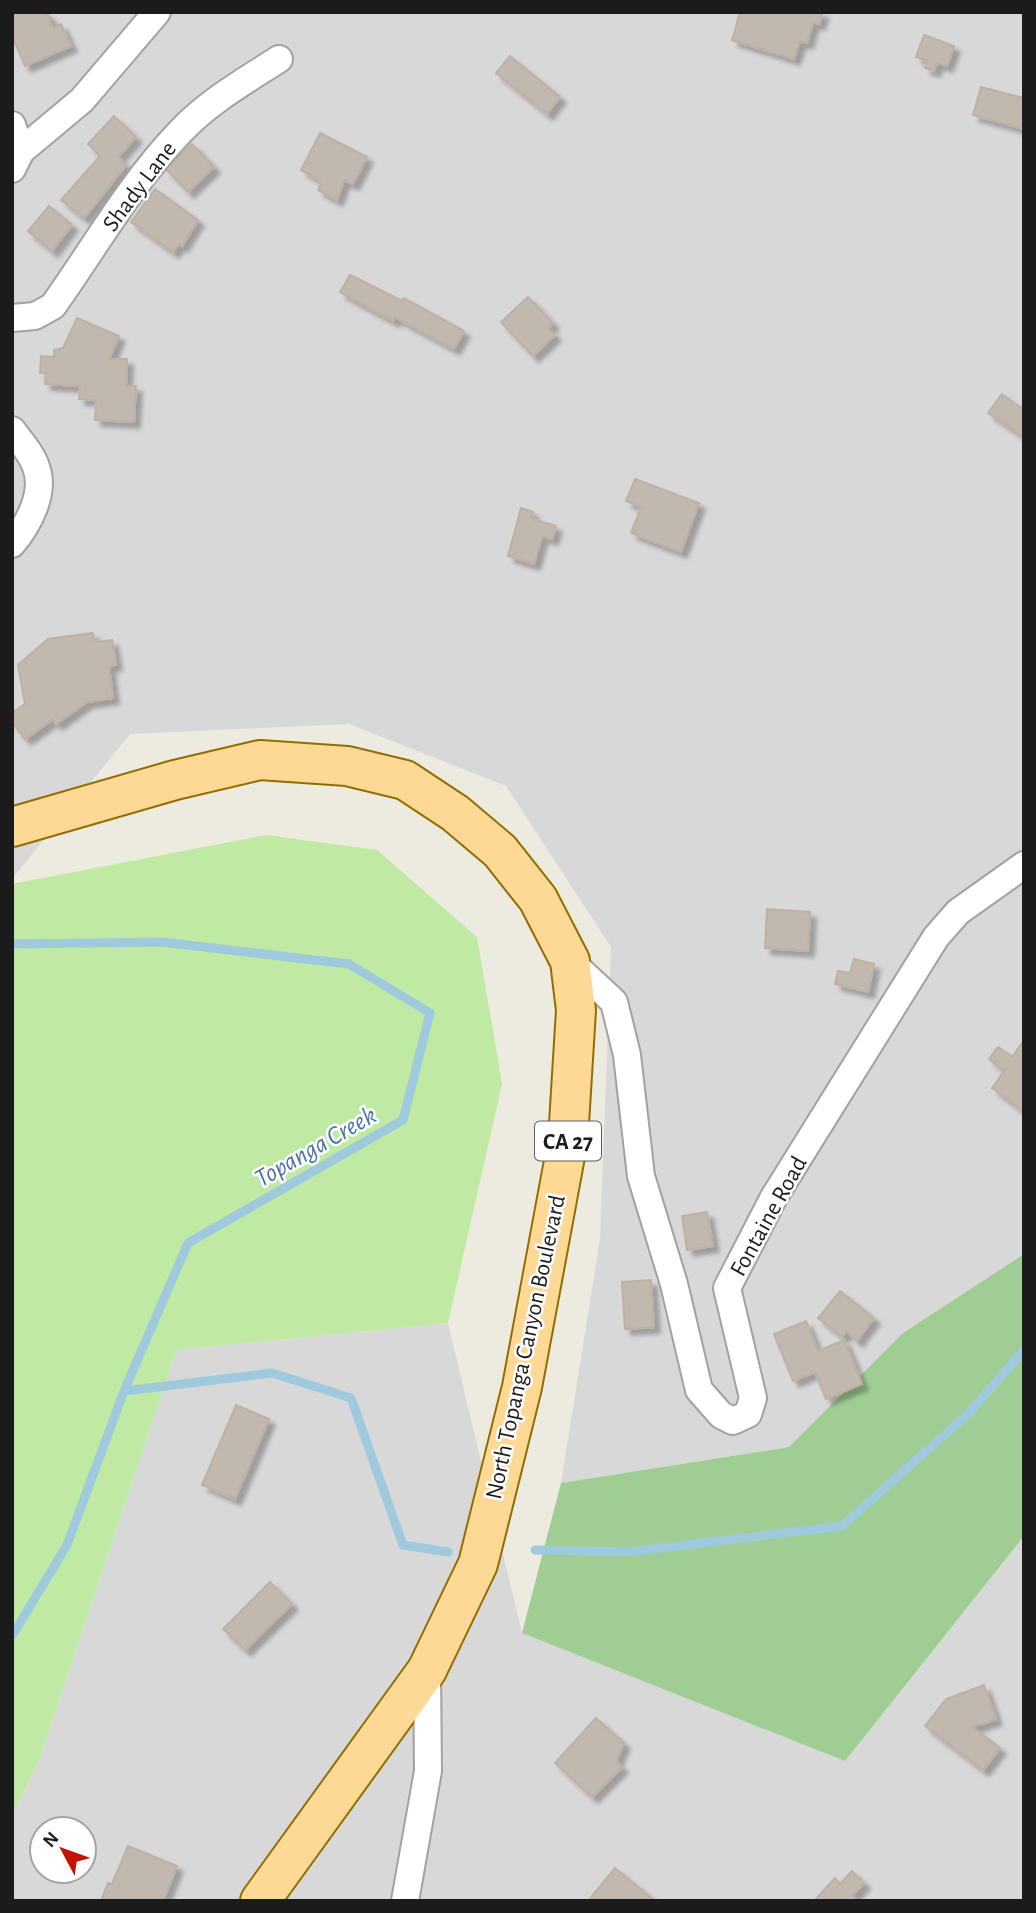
<svg xmlns="http://www.w3.org/2000/svg" width="1036" height="1913" font-family="'Alegreya Sans',sans-serif">
<style>
.residential{fill:#d9d8d8;fill-rule:evenodd}
.grass{fill:#c0e9a4}
.forest{fill:#a0cd94}
.lines{fill:none;stroke-linecap:round;stroke-linejoin:round}
.stream{stroke:#9fc9dc;stroke-width:9}
.building{fill:#c1b8b0;stroke:#bfb1a2;stroke-width:2;filter:url(#shadow)}
.street-casing{stroke:#a2a2a2;stroke-width:30}
.primary-casing{stroke:#926e00;stroke-width:42}
.street{stroke:#fff;stroke-width:26}
.primary{stroke:#fdd995;stroke-width:38}
.labels{text-anchor:middle;stroke-width:5;stroke-linejoin:round;paint-order:stroke}
.shield{fill:#fff;stroke:#5f5f5f;stroke-width:2}
.shield-label{font-size:23px;font-weight:bold;fill:#1b1b1b}
.street-label{font-size:24px;fill:#1b1b1b;stroke:#fff}
.water-label{font-size:26px;font-style:italic;fill:#4771ab;stroke:#fff}
</style>
<defs>
<filter id="shadow"><feDropShadow dx="6" dy="6" stdDeviation="2" flood-color="#0004"/></filter>
</defs>
<rect width="100%" height="100%" fill="#edeae0"/>
<path class="residential" d="M12 12H1024V1254L903 1333 789 1447 561 1483 600 1239 611 947 506 786 349 724 130 734 12 879Z
M448 1323 522 1633 845 1760 1024 1536V1901H12V1817L39 1760 176 1350ZM42 1829H84V1871H42Z"/>
<path class="grass" d="M266 835 377 850 477 937 502 1084 448 1323 176 1350 39 1760 12 1817V884Z"/>
<path class="forest" d="M1024 1254V1536L845 1761 522 1633 561 1483 789 1447 903 1333Z"/>
<g class="lines">
<path class="stream" d="M12 944 161 942 349 964 430 1013 403 1120 188 1243 124 1391 67 1545 12 1636
M124 1391 272 1373 351 1398 403 1545 448 1552
M535 1550 628 1552 842 1526 968 1414 1024 1350"/>
</g>
<path class="building" d="M12 12H45L52 19 49 21 53 28 61 24 71 46 25 66 12 36Z
M740 12H823L819 24 813 22 807 43 800 41 794 59 732 40Z
M924 35 954 46 947 66 937 63 934 71 925 68 927 61 916 57Z
M510 56 560 97 547 114 496 73Z
M981 87 1024 98V129L973 115Z
M114 116 136 137 118 157 126 165 84 218 61 200 100 156 88 144Z
M320 133 367 157 353 184 344 180 337 200 318 190 322 182 301 170Z
M192 144 214 167 188 192 166 169Z
M155 189 198 220 182 246 179 244 173 252 131 222Z
M49 206 72 225 52 251 28 231Z
M350 275 402 301 404 298 464 331 454 349 395 317 393 321 340 292Z
M528 297 553 323 548 328 555 335 533 356 501 322Z
M77 318 119 336 109 359H127L126 386H136L134 422 95 420 96 400 79 399 80 386 45 384 46 373H40L41 356 54 357V350L63 348Z
M1002 394 1024 410V437L988 413Z
M635 479 699 503 681 552 631 533 641 507 626 501Z
M521 508 533 512 532 519 556 526 552 539 542 536 534 564 508 556Z
M93 633 94 642 112 640 116 665 109 666 113 698 87 702 56 724 53 719 25 739 12 722V713L25 704 18 665 48 639Z
M767 909 810 912 808 951 765 948Z
M854 959 874 964 868 992 835 984 838 971 850 973Z
M1024 1040V1112L992 1088 1004 1071 989 1059 998 1047 1012 1057Z
M707 1212 713 1246 687 1250 682 1216Z
M651 1280 654 1327 625 1329 622 1282Z
M840 1291 874 1318 857 1341 846 1331 842 1337 818 1318Z
M806 1321 818 1351 844 1340 862 1384 826 1399 815 1372 793 1381 774 1334Z
M236 1405 269 1419 235 1499 202 1485Z
M270 1582 292 1604 245 1650 223 1629Z
M984 1685 996 1719 972 1727 1000 1748 983 1770 925 1726 946 1699Z
M596 1718 624 1743 616 1761 622 1767 592 1797 555 1763Z
M128 1846 177 1866 163 1901H101L108 1883 112 1884Z
M615 1868 655 1901H588Z
M852 1871 864 1883 852 1896 857 1901H814L835 1878 840 1884Z"/>
<g class="lines">
<defs>
<path id="street" d="M12 125 21 151
M12 169 21 151 82 100 157 12
M12 318 35 316 53 306C95 247 130 184 180 132 208 102 245 81 279 59
M12 430C20 441 32 454 36 467 46 493 28 525 12 544
M570 961 614 1002 627 1055 641 1176 674 1284 699 1390 721 1415 733 1421 748 1414 753 1398 727 1288 774 1197 936 937 958 912 1024 865
M405 1901 428 1771 427 1670"/>
<path id="primary" d="M12 827 175 780 260 760 347 766 405 780 455 813 500 851 538 899 570 961 576 1010 568 1140 522 1387 478 1564 427 1670 260 1901"/>
</defs>
<use href="#street" class="street-casing"/>
<use href="#primary" class="primary-casing"/>
<use href="#street" class="street"/>
<use href="#primary" class="primary"/>
</g>
<g class="labels">
<rect class="shield" x="535" y="1121.5" width="66" height="39" rx="5"/>
<g class="shield-label">
<text x="568" y="1149">CA 27</text>
</g>
<g class="street-label">
<text transform="translate(139 186) rotate(-53)" y="8">Shady Lane</text>
<text transform="translate(768 1216) rotate(-61)" y="8">Fontaine Road</text>
<text transform="translate(525 1347) rotate(-78)" y="8">North Topanga Canyon Boulevard</text>
</g>
<g class="water-label">
<text transform="translate(315 1146) rotate(-30)" y="9">Topanga Creek</text>
</g>
</g>
<rect width="1036" height="1913" fill="none" stroke="#1b1b1b" stroke-width="28"/>
<g transform="translate(63 1850) rotate(311)"><circle r="33" fill="#ffffff" stroke="#a4a4a4" stroke-width="2"/>
<path d="M0-5L12 26L0 18L-12 26Z" fill="#c61000"/>
<text y="-10" font-size="19" font-weight="bold" text-anchor="middle" fill="#1b1b1b">N</text>
</g>
</svg>
